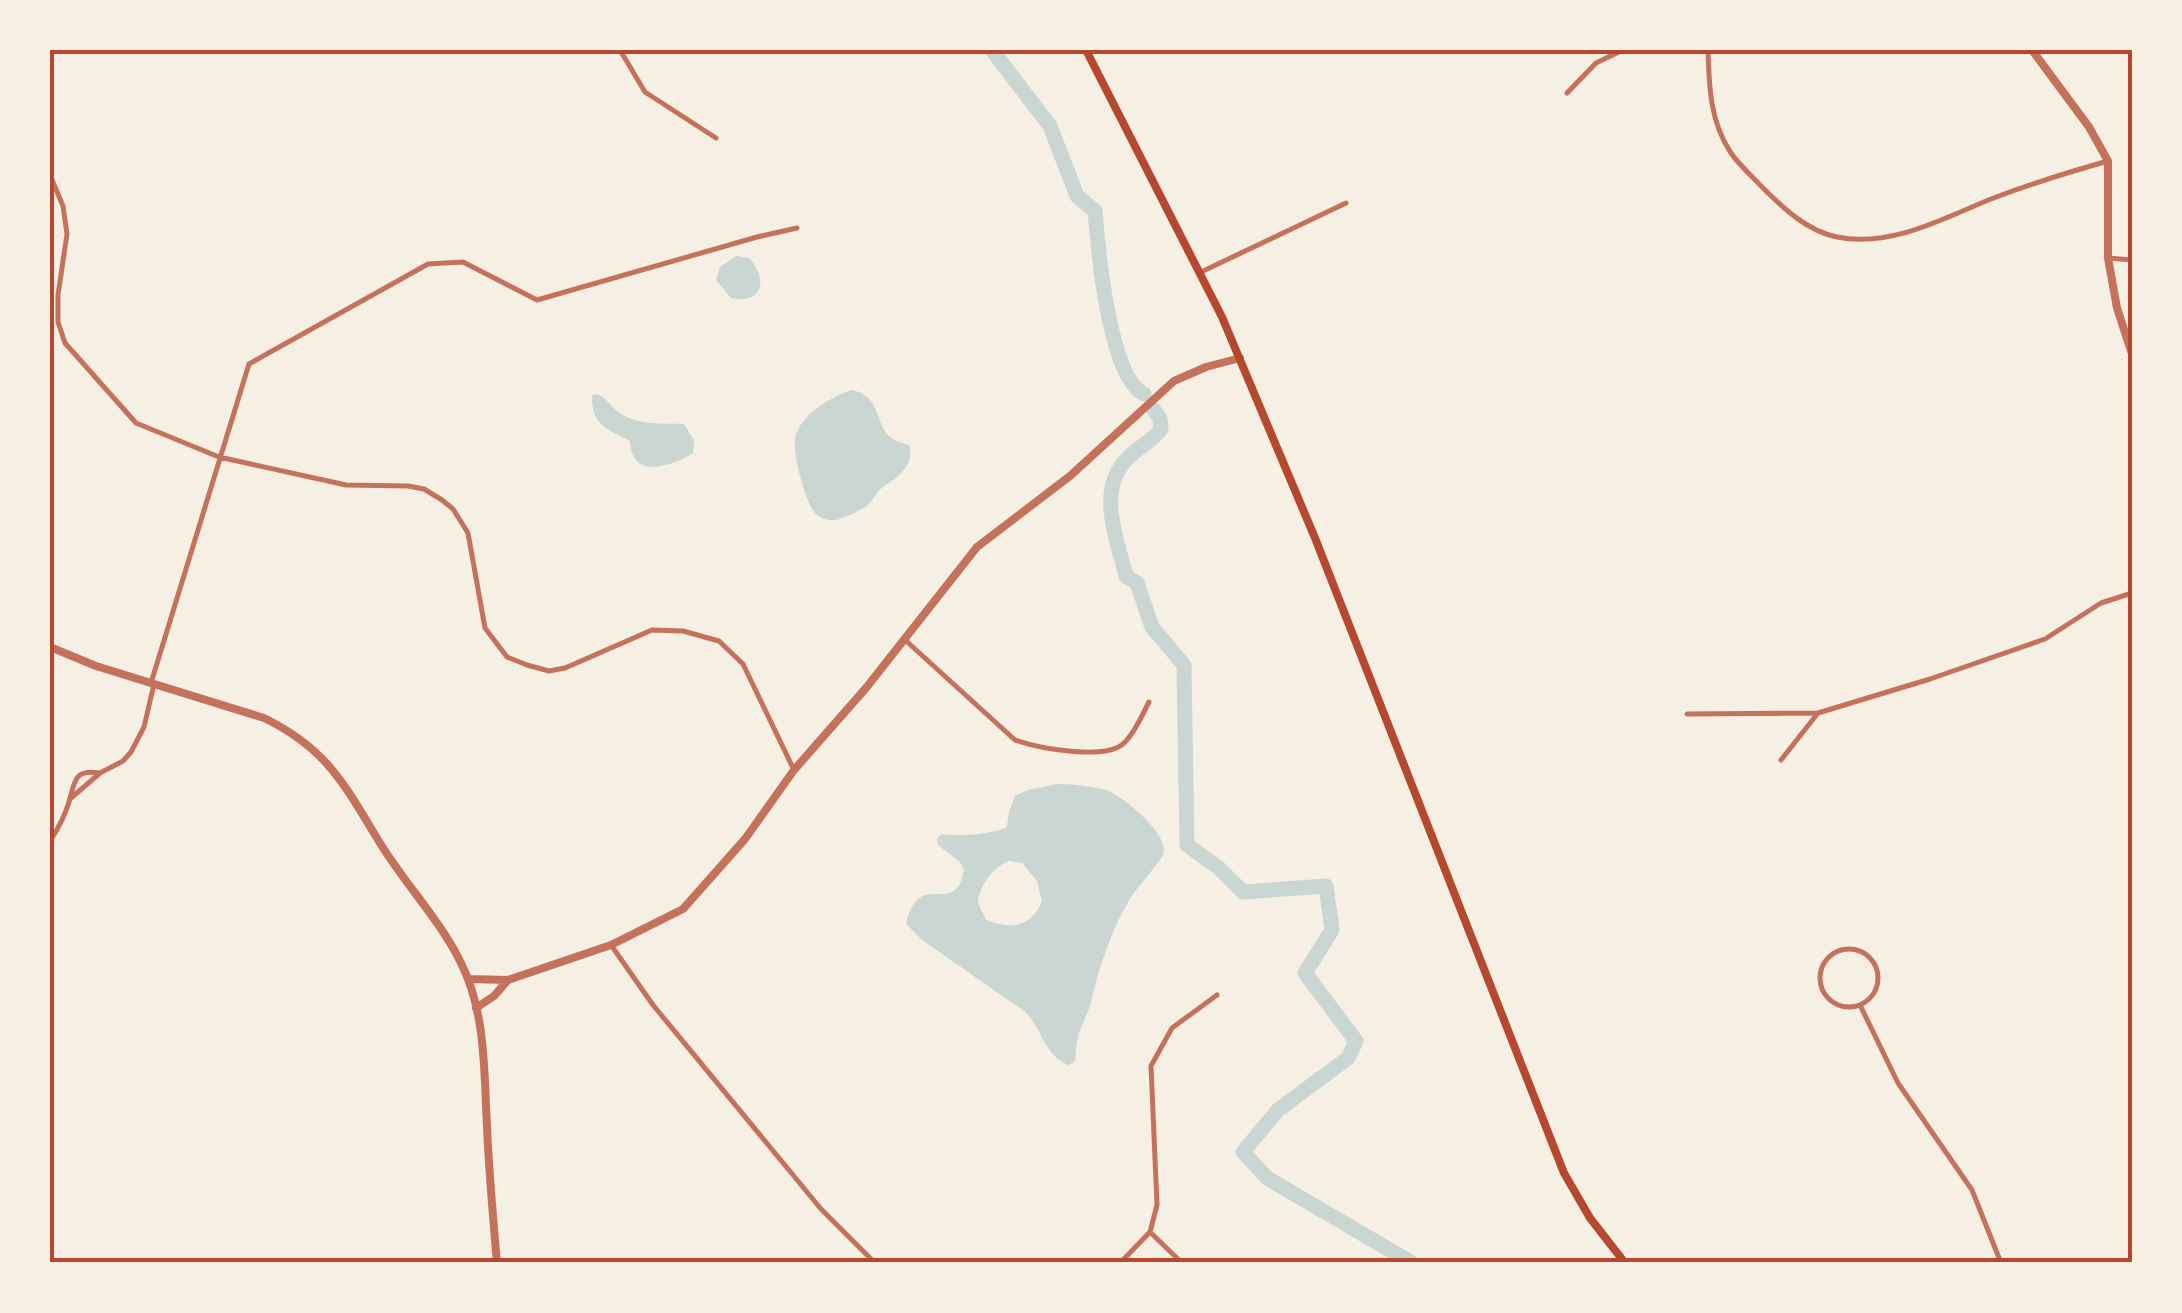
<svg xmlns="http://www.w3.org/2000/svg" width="2182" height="1313" font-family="'Fira Sans',sans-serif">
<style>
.water{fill:#c9d6d2;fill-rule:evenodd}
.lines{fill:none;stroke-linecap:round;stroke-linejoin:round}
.river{stroke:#c9d6d2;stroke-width:15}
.minor{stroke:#c5725c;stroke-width:5}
.tertiary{stroke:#c5725c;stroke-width:8}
.secondary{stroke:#b5482f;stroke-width:8}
.neatline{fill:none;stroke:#b5482f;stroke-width:4}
</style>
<rect width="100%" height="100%" fill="#f6efe4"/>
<path class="water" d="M736 256 749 258C768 278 764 305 731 298L716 280 720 267Z
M851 390C883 395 874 428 893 439 897 442 903 443 909 445 915 464 899 477 884 486 877 491 875 497 870 503 866 508 843 519 836 520 828 521 820 518 815 513 806 503 792 453 795 439 799 415 831 397 851 390Z
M598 394C606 398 610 405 617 411 635 426 662 423 684 424L694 440 693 453C680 462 644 477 634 457 631 452 631 446 630 441 609 429 593 427 592 399V395Z
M1057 784C1072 784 1088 786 1103 789 1121 794 1167 832 1164 852 1162 861 1135 889 1128 902 1110 934 1099 967 1091 1002 1089 1012 1083 1021 1080 1031 1076 1040 1076 1051 1075 1061L1069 1065C1041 1056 1042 1018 1014 1004L922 940 906 924C918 875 942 906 958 887 961 884 963 873 964 870L960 862 938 845 937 838 942 834C957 837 995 834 1007 827L1009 812 1015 796 1028 790ZM1009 861 1022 863 1037 881 1042 901C1032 927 1011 930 986 920L978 903C979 886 993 867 1009 861Z"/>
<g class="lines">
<path class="river" d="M992 50 1050 126 1077 196 1095 211C1098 249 1109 377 1144 394
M1154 410 1160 419 1161 429C1152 442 1136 448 1125 461 1097 493 1117 539 1126 576L1137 583 1152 627 1184 665 1187 845 1219 868 1243 892 1326 886 1332 930 1305 973 1356 1041 1348 1058 1278 1110 1243 1152 1267 1178 1412 1263"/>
<path class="minor" d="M313 50 323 51
M620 50 645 92 716 138
M1708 50C1709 86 1710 122 1731 153 1739 165 1752 176 1762 187 1783 208 1807 231 1837 237 1891 248 1944 218 1991 199 2030 184 2069 172 2108 161
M1567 93 1596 63 1623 50
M50 175 63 206 67 234 58 295V322L65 343 136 423 219 457 346 485 408 486 424 489 442 500 453 509 468 533 485 628 507 657 527 665 549 671 565 668 652 630 683 631 719 641 743 664 794 770
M2108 258 2132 260
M1199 273 1346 203
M904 639 1015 740C1038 748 1106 761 1124 743 1135 733 1142 715 1149 702
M151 683 249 364 428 264 463 262 537 300 757 237 797 228
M1687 714 1818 713
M1781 760 1818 713 1930 679 2045 639 2101 603 2132 593
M71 798 100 773 123 761 131 752 144 727 154 684
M50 841C58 829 65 815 69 802 75 782 73 769 100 773
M611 945 653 1005 821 1209 875 1263
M1820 978a29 29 0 1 1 58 0a29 29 0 1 1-58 0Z
M1860 1005 1898 1083 1972 1190 2001 1263
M1150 1232 1182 1263
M1120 1263 1150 1232 1157 1205 1151 1066 1172 1028 1217 995"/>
<path class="tertiary" d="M2032 50 2089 127 2108 161V258L2117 308 2132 354
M50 647 96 666 264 718C328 749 345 786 380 843 405 884 440 920 461 963 486 1013 484 1072 487 1127 489 1172 493 1218 497 1263
M468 979 508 980 611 945 683 909 745 839 794 770 866 688 977 547 1070 476 1174 381 1206 367 1240 358
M476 1008 494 996 508 980"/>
<path class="secondary" d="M1086 50 1222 317 1315 538 1564 1173 1590 1218 1625 1263"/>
</g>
<rect width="2182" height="1313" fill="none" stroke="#f6efe4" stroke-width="105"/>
<rect x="52" y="52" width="2078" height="1208" class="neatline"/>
</svg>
